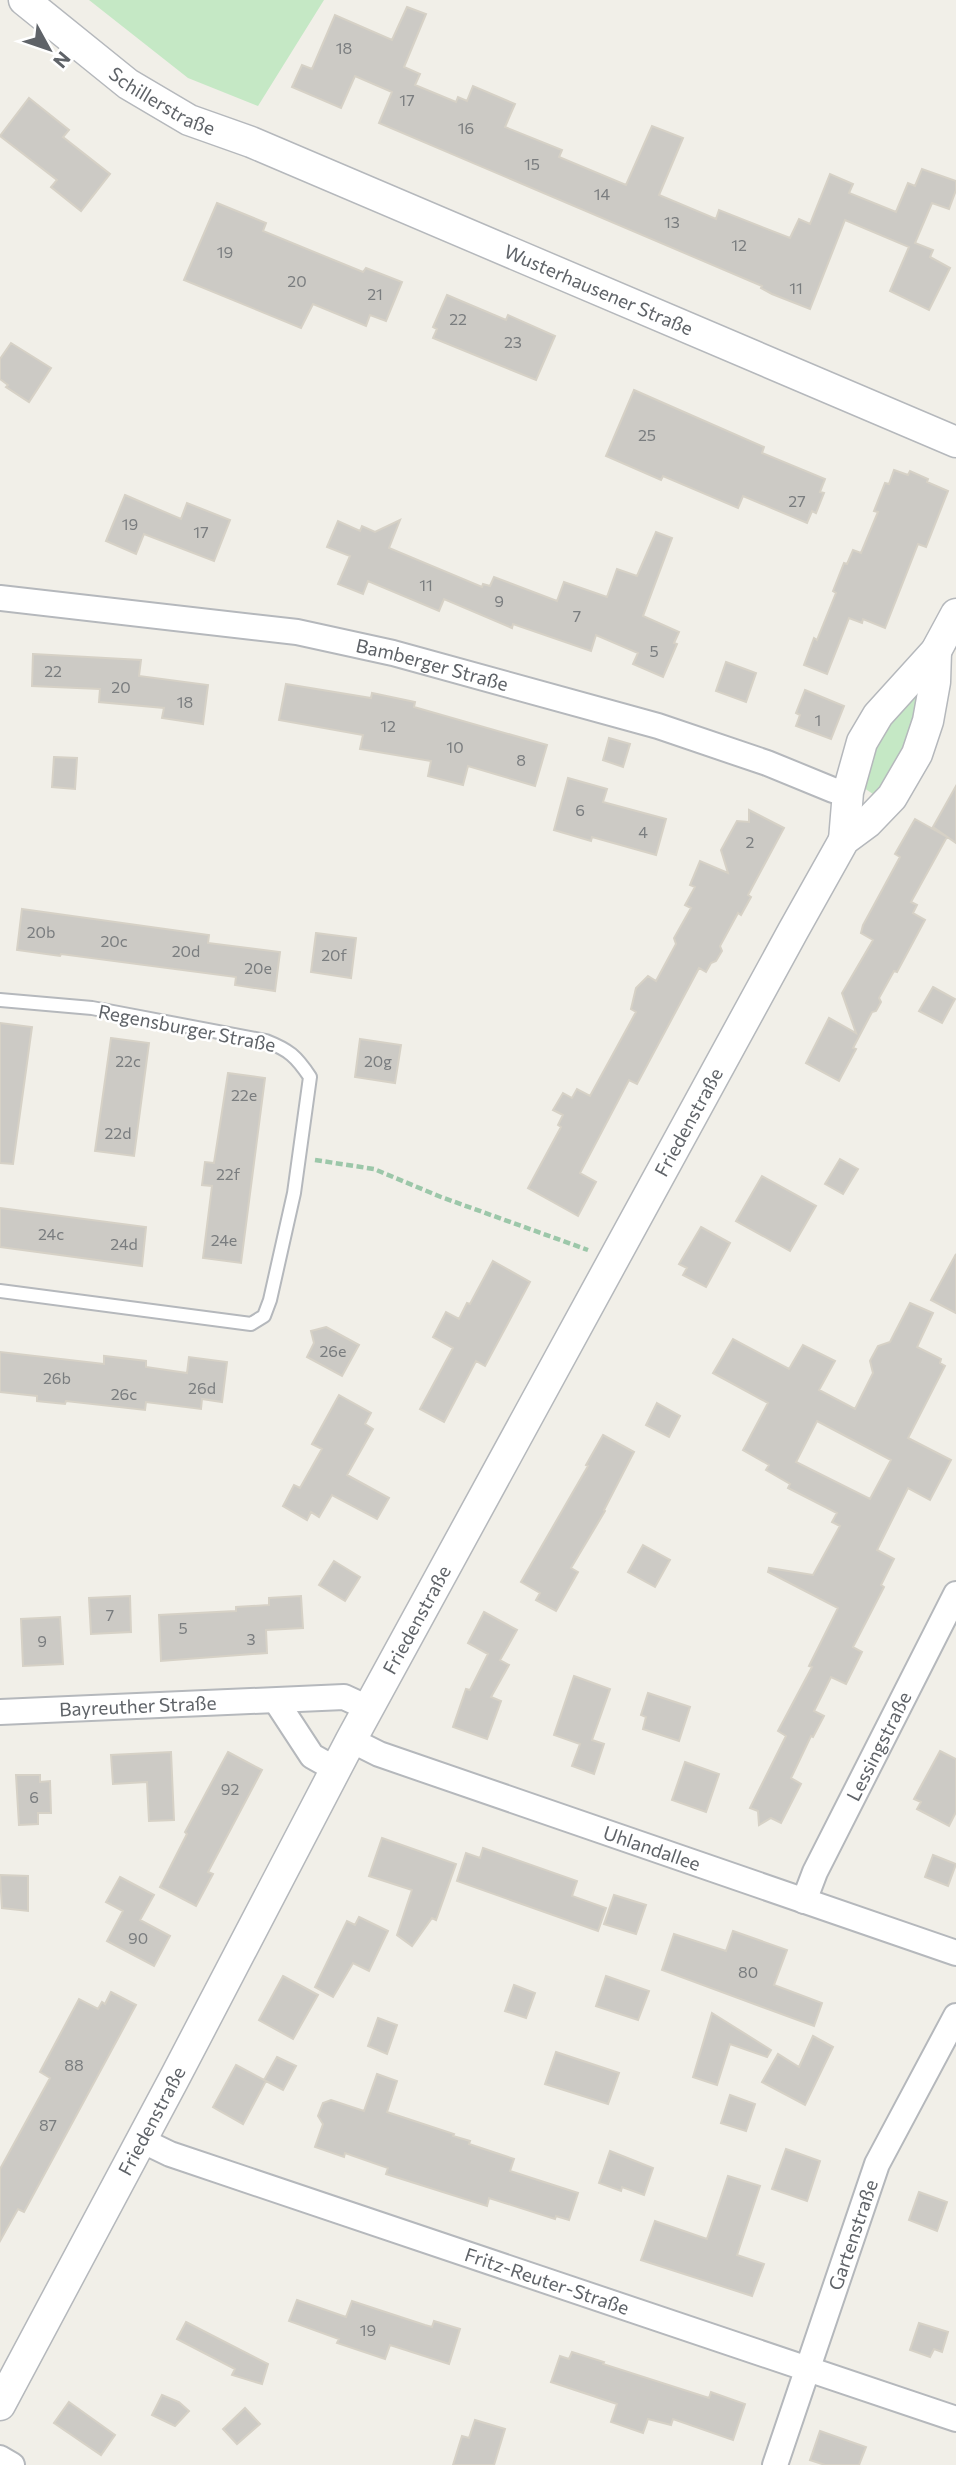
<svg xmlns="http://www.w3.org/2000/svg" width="956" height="2465" font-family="Commissioner,sans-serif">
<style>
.green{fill:#c5e8c5}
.building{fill:#cccac5;stroke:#d6d1c6;stroke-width:2;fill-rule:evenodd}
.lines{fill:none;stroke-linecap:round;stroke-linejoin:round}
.service-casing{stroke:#b5b8bc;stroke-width:16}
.minor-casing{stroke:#b5b8bc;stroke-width:28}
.tertiary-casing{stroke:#b5b8bc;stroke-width:33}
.path{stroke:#9cc7a9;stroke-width:4.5;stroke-dasharray:7 3.5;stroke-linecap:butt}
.service{stroke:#fff;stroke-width:12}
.minor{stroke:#fff;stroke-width:24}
.tertiary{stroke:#fff;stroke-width:30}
.labels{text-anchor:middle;stroke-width:5;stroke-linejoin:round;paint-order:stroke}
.number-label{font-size:16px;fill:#7a7d7f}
.street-label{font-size:19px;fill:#5f6368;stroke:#fff}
</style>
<rect width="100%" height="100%" fill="#f1efe8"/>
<path class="green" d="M89 0H324L258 106 188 78Z
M918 682 922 719 887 790 873 794 864 788 869 748Z"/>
<path class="building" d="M407 7 426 14 404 67 420 74 415 85 456 102 458 97 467 101 473 86 515 104 505 127 562 150 559 157 626 185 652 126 683 138 659 195 716 219 719 210 790 238 799 219 810 224 830 174 853 184 849 193 896 212 908 183 915 186 922 169 956 181V190L949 209 932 203 915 243 933 250 930 257 950 268 929 310 890 291 909 247 845 220 810 309 772 294 761 288 762 286 379 123 392 92 355 76 341 108 292 87 302 65 312 69 335 15 392 40Z
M29 98 69 130 63 137 110 174 81 211 51 187 57 180 0 136Z
M217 203 266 223 263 231 363 272 366 268 402 282 386 321 370 315 366 326 313 304 301 328 184 280Z
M447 295 506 320 508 315 555 336 536 380 433 338 437 329 433 327Z
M11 343 51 368 29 402 6 387 8 385 0 379V359Z
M634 390 764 447 762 453 825 479 820 492 824 493 816 513 812 511 807 523 743 496 738 508 663 476 661 480 606 456Z
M894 470 908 475 910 471 928 479 927 482 948 491 926 547 918 544 885 628 863 619 862 623 849 618 827 674 804 665 814 638 817 640 836 593 833 591 844 563 847 564 853 550 861 553 878 512 874 511 885 483 889 484Z
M125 495 181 519 187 503 230 520 214 561 144 534 136 554 106 541Z
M400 520 389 548 482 587 483 584 490 586 494 577 557 601 564 582 607 597 617 569 637 576 656 532 672 538 643 616 679 632 674 643 677 644 663 677 633 664 638 653 596 635 591 651 513 624 512 628 444 599 439 611 368 581 363 594 338 584 350 556 327 547 338 521 360 531 362 526 375 532Z
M33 654 141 660 139 676 208 685 203 724 162 718 164 708 99 702 100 689 32 686Z
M726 662 756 673 746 702 716 691Z
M286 684 371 698 372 693 415 702 414 707 547 745 535 786 468 766 463 785 428 776 431 761 360 749 363 735 279 720Z
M805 690 844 706 831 739 796 726 800 715 796 713Z
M609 738 630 744 623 767 603 760Z
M54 757 77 758 75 789 52 787Z
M568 778 607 789 603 802 666 819 656 855 592 837 591 841 554 830Z
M956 786V843L933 827Z
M749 810 784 828 748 895 751 897 741 915 738 913 720 946 722 951 716 961 711 963 706 972 699 968 637 1084 629 1080 580 1173 596 1182 578 1216 528 1188 561 1127 558 1125 563 1115 553 1110 563 1093 572 1098 577 1089 590 1096 636 1012 631 1009 636 988 648 976 656 981 676 944 674 938 691 908 685 905 695 887 690 885 700 861 728 873 721 850 737 821 749 822Z
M915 819 947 837 911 902 917 905 913 913 925 920 897 972 894 971 879 998 881 1002 876 1011 872 1012 853 1048 856 1049 839 1081 806 1063 829 1018 856 1033 842 993 873 940 861 933 863 925 900 857 895 854Z
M22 909 209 935 208 943 280 952 275 991 235 985 236 977 61 954 60 956 17 950Z
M316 933 356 938 351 978 311 972Z
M933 987 955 999 942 1023 919 1011Z
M0 1023 32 1027 13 1164 0 1163Z
M111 1038 149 1043 134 1156 95 1151Z
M360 1039 401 1045 395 1083 355 1077Z
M228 1073 265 1078 241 1263 203 1258 212 1186 202 1185 205 1162 214 1163Z
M840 1159 858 1169 843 1194 825 1184Z
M762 1176 816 1206 790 1251 736 1221Z
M0 1208 146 1227 142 1266 0 1247Z
M701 1227 730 1243 706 1287 683 1275 687 1268 679 1264Z
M956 1254V1313L931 1300Z
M493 1261 530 1282 485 1366 476 1361 444 1422 420 1409 453 1348 433 1337 446 1312 459 1319 467 1303 470 1304Z
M910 1303 933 1313 917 1347 941 1359 940 1363 945 1366 908 1438 951 1460 930 1500 908 1488 877 1550 894 1559 881 1585 884 1587 853 1647 862 1652 846 1684 831 1677 814 1711 824 1716 813 1737 811 1736 791 1778 801 1784 781 1823 771 1818 759 1825 758 1811 750 1808 786 1736 778 1731 812 1667 809 1666 838 1608 768 1572 769 1568 813 1575 840 1526 832 1522 837 1513 788 1488 790 1484 766 1470 769 1465 743 1450 768 1403 713 1373 733 1339 789 1369 803 1345 835 1361 819 1390 855 1409 873 1373 870 1361 878 1346 890 1342ZM817 1421 891 1460 870 1499 796 1462Z
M326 1327 359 1345 342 1376 307 1357 314 1343 311 1331Z
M0 1352 104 1364V1356L146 1361V1367L187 1373 189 1357 227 1362 222 1402 202 1399 201 1409 146 1402 145 1410 66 1401 65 1404 37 1401V1396L0 1392Z
M339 1395 371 1413 365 1424 373 1429 347 1475 389 1498 377 1519 332 1495 319 1517 311 1512 307 1520 283 1506 294 1485 300 1488 322 1449 312 1444Z
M657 1403 680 1416 669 1437 646 1425Z
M603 1435 634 1452 604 1510 605 1511 571 1568 578 1572 556 1611 536 1600 540 1593 521 1582 588 1466 586 1465Z
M643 1545 670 1560 655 1587 628 1572Z
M334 1561 360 1577 345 1601 319 1585Z
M130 1596 131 1632 91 1634 89 1598Z
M301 1596 303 1628 266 1630 267 1653 161 1661 159 1615 236 1611V1607L269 1605V1598Z
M484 1612 517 1630 500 1660 509 1665 491 1697 501 1701 487 1739 453 1727 466 1689 470 1690 488 1654 468 1643Z
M60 1617 63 1664 23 1666 21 1619Z
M574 1676 610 1689 592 1740 604 1744 594 1774 572 1766 580 1744 554 1735Z
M648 1693 690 1707 679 1741 643 1729 646 1717 641 1715Z
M940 1751 956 1759V1812L949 1826 917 1809 921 1802 914 1799Z
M171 1752 174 1820 149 1821 147 1782 113 1784 111 1755Z
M228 1752 262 1770 208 1872 213 1874 196 1906 160 1887 187 1834 185 1832Z
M685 1762 719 1774 706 1812 672 1800Z
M16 1775H40V1782L50 1781 51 1813H38V1824L19 1825Z
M382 1838 456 1864 436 1920 432 1918 412 1946 397 1935 412 1890 369 1876Z
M483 1848 577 1881 572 1896 606 1908 598 1931 457 1881 466 1853 480 1858Z
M933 1855 956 1864 948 1886 925 1877Z
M0 1875 28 1876V1911L2 1908Z
M120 1877 154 1895 140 1920 170 1936 154 1966 107 1941 123 1911 106 1902Z
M614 1895 646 1905 636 1934 604 1924Z
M359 1917 388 1931 369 1971 353 1963 333 1997 315 1987 347 1921 355 1925Z
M733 1931 787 1950 774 1985 822 2003 814 2026 662 1970 674 1934 726 1951Z
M283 1976 318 1995 293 2039 259 2020Z
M606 1976 649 1991 638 2020 596 2006Z
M514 1985 535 1993 526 2018 505 2011Z
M111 1992 136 2005 24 2212 18 2209 0 2241V2169L50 2078 40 2072 79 1999 98 2009 102 2002 105 2004Z
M712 2013 771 2050 767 2057 730 2044 717 2085 693 2077Z
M378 2018 397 2025 387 2054 368 2046Z
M813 2036 833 2047 805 2105 762 2082 778 2054 799 2067Z
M556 2052 619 2073 608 2104 545 2084Z
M277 2057 296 2066 283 2090 264 2080Z
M236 2065 266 2081 243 2124 213 2107Z
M377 2074 397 2081 387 2112 454 2134 453 2136 470 2141 469 2144 514 2159 510 2171 578 2193 569 2220 556 2216 555 2219 489 2198 487 2206 386 2174 388 2168 345 2153 344 2157 315 2147 323 2124 318 2116 323 2103 331 2100 364 2111Z
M730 2095 755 2104 746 2131 721 2123Z
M786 2149 820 2161 807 2201 772 2189Z
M610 2151 653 2168 644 2195 622 2187 621 2191 599 2183Z
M728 2176 760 2186 737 2255 764 2264 752 2296 641 2260 655 2221 707 2239Z
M919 2192 947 2202 937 2231 909 2220Z
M297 2300 346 2317 352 2301 425 2325 432 2327 434 2321 460 2329 449 2364 390 2345 385 2359 337 2343 339 2339 289 2321Z
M186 2322 268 2364 262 2384 232 2375 235 2369 177 2339Z
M919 2323 948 2332 942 2352 934 2349 930 2357 910 2350Z
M572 2352 604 2362 603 2364 709 2398 711 2392 745 2404 733 2440 673 2419 671 2425 648 2419 643 2433 611 2422 617 2404 551 2382 560 2356 569 2359Z
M162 2395 179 2402 189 2411 175 2426 152 2415Z
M69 2402 115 2435 101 2455 54 2423Z
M245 2408 260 2424 237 2444 223 2429Z
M475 2420 505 2429 494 2465H453L462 2436 469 2438Z
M820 2431 866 2447 859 2465H825L810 2460Z"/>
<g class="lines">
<defs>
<path id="service" d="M0 1000 92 1008 266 1041C289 1050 296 1056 310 1077L294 1193 270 1300 264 1316 251 1324 0 1291"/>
<g id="minor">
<path id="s1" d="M0 598 297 632 393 653 658 726 767 763 833 790 848 792"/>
<path d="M276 1701 312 1756 335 1769"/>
<path id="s2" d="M0 1712 344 1697 368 1708"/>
<path id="s3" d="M351 1740 379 1754 956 1953"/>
<path id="s4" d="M804 1901 815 1872 956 1594"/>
<path id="s5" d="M141 2140 170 2154 956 2419"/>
<path d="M0 2458 12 2465"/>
<path id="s6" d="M775 2465 877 2164 956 2016"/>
</g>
<g id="tertiary">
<path id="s7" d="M24 0 128 84 189 120 251 142 956 442"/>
<path d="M844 840 848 792 862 742 878 715 936 651 956 614"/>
<path id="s8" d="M0 2405 174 2079 351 1740 793 931 844 840 867 823 892 797 917 754 928 721 935 682 936 651"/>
</g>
</defs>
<use href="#service" class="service-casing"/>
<use href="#minor" class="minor-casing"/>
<use href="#tertiary" class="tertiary-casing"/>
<path class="path" d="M315 1160 374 1169 441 1197 588 1250"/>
<use href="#service" class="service"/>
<use href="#minor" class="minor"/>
<use href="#tertiary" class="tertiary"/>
</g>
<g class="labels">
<g class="number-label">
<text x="344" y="54">18</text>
<text x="407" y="106">17</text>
<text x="466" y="134">16</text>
<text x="532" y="170">15</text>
<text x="602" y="200">14</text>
<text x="672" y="228">13</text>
<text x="739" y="251">12</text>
<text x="225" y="258">19</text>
<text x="297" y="287">20</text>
<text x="796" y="294">11</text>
<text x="375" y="300">21</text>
<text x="458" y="325">22</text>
<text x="513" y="348">23</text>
<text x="647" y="441">25</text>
<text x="797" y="507">27</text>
<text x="130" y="530">19</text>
<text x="201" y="538">17</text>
<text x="426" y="591">11</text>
<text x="499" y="607">9</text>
<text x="577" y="622">7</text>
<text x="654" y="657">5</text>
<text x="53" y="677">22</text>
<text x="121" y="693">20</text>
<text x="185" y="708">18</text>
<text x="818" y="726">1</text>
<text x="388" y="732">12</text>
<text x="455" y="753">10</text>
<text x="521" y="766">8</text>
<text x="580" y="816">6</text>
<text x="643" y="838">4</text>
<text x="750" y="848">2</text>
<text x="41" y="938">20b</text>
<text x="114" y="947">20c</text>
<text x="186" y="957">20d</text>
<text x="334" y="961">20f</text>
<text x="258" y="974">20e</text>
<text x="128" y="1067">22c</text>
<text x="378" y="1067">20g</text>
<text x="244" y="1101">22e</text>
<text x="118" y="1139">22d</text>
<text x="228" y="1180">22f</text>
<text x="51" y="1240">24c</text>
<text x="224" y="1246">24e</text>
<text x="124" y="1250">24d</text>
<text x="333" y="1357">26e</text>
<text x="57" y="1384">26b</text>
<text x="202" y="1394">26d</text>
<text x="124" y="1400">26c</text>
<text x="110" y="1621">7</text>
<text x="183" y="1634">5</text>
<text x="251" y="1645">3</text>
<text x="42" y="1647">9</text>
<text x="230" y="1795">92</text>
<text x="34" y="1803">6</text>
<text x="138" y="1944">90</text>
<text x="748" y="1978">80</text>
<text x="74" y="2071">88</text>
<text x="48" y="2131">87</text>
<text x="368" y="2336">19</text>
</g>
<g class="street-label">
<text dy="7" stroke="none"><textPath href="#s7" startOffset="172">Schillerstraße</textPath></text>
<text dy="7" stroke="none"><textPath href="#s7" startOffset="648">Wusterhausener Straße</textPath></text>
<text dy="7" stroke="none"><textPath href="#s1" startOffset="438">Bamberger Straße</textPath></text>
<text transform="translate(187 1028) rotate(11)" y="7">Regensburger Straße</text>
<text dy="7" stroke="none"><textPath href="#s8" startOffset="1456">Friedenstraße</textPath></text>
<text dy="7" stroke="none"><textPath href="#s8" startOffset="889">Friedenstraße</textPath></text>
<text dy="7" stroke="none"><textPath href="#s2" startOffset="138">Bayreuther Straße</textPath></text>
<text dy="7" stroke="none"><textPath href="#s4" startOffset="172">Lessingstraße</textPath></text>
<text dy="7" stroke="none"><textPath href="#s3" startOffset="320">Uhlandallee</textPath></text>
<text dy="7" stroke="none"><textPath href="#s8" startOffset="322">Friedenstraße</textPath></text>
<text dy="7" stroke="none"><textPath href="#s6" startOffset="243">Gartenstraße</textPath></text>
<text dy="7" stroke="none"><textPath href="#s5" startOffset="430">Fritz-Reuter-Straße</textPath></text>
</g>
</g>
<g transform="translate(49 49) rotate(130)" stroke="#ffffff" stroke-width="5" paint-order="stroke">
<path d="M0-5L12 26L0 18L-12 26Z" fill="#5f6368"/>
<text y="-10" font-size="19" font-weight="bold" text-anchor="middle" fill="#5f6368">N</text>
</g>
</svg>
